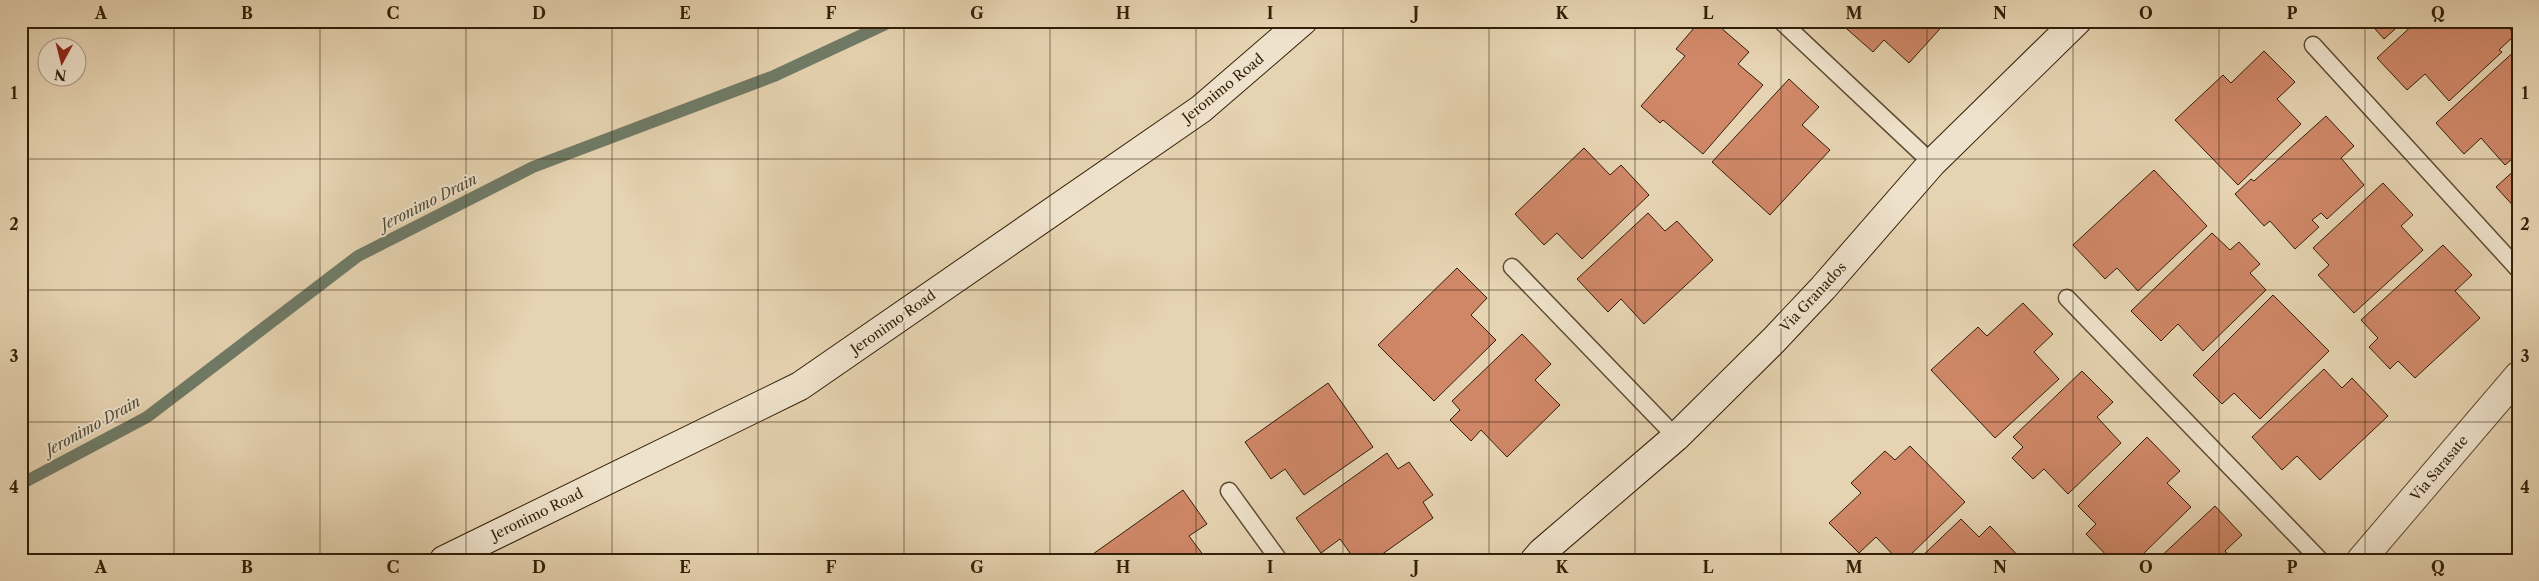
<svg xmlns="http://www.w3.org/2000/svg" width="2539" height="581" font-family="'Libre Caslon Text',serif">
<style>
.lines{fill:none;stroke-linecap:round;stroke-linejoin:round}
.stream{stroke:#6f7b67;stroke-width:12}
.building{fill:#cf8768;stroke:#321f07}
.lane-casing{stroke:#5f4c32;stroke-width:19}
.street-casing{stroke:#5f4c32;stroke-width:30}
.secondary-casing{stroke:#321f07;stroke-width:30}
.lane{stroke:#efe2cc;stroke-width:16}
.street{stroke:#efe2cc;stroke-width:28}
.secondary{stroke:#efe2cc;stroke-width:28}
.grid{fill:none;stroke:#321f07;stroke-width:1;stroke-opacity:0.55}
.labels{text-anchor:middle;stroke-width:4;stroke-linejoin:round;paint-order:stroke}
.street-label{font-size:14px;fill:#321f07;stroke:#efe2cc}
.water-label{font-size:15px;font-style:italic;fill:#504d37;stroke:#efe2cc}
.neatline{fill:none;stroke:#321f07;stroke-width:2}
.grid-label{font-size:16px;text-anchor:middle;font-weight:bold;fill:#321f07}
</style>
<rect width="100%" height="100%" fill="#e6d3b1"/>
<filter id="stains"><feTurbulence type="fractalNoise" baseFrequency=".004" numOctaves="4"/><feColorMatrix values="0 0 0 0 .2 0 0 0 0 .09 0 0 0 0 .02 0 0 0 .5 -.17"/></filter>
<radialGradient id="worn" r=".72"><stop offset=".6" stop-color="#630" stop-opacity="0"/><stop offset="1" stop-color="#630" stop-opacity=".3"/></radialGradient>
<g class="lines">
<path class="stream" d="M21 484 147 417 358 256 533 167 774 76 892 21"/>
</g>
<path class="building" d="M1700 21H1713L1749 52 1738 64 1763 85 1703 154 1663 120 1660 123 1641 106 1685 56 1676 49Z
M1947 21 1909 63 1884 40 1873 52 1839 22Z
M2368 21H2404L2384 39Z
M2417 21H2503L2515 35 2499 50 2502 52 2449 101 2425 74 2407 90 2377 58Z
M2518 48V154L2505 165 2481 138 2464 154 2436 123Z
M2264 51 2295 82 2277 99 2301 124 2238 185 2175 120 2223 75 2231 83Z
M1789 79 1819 107 1802 125 1830 150 1770 215 1712 162Z
M2326 116 2354 146 2341 158 2364 185 2327 219 2321 213 2312 220 2319 227 2295 249 2270 221 2264 226 2235 194 2251 179 2254 181Z
M1584 148 1610 175 1621 165 1649 195 1582 259 1557 233 1544 245 1515 214Z
M2518 167V211L2496 187Z
M2154 170 2207 226 2138 291 2117 268 2105 279 2073 245Z
M2383 183 2413 215 2401 226 2423 250 2354 313 2318 275 2329 265 2313 248Z
M1648 213 1665 231 1677 221 1713 260 1644 324 1621 299 1608 312 1577 279Z
M2212 233 2230 250 2239 242 2260 264 2250 273 2266 290 2203 351 2178 324 2161 341 2131 311Z
M2443 245 2472 275 2455 291 2480 318 2415 378 2398 361 2390 369 2369 347 2378 338 2361 320Z
M1457 268 1487 298 1471 315 1496 340 1434 401 1378 345Z
M2273 295 2329 351 2260 419 2234 393 2222 404 2193 375Z
M2023 303 2053 334 2034 352 2059 379 1995 438 1931 370 1978 327 1987 336Z
M1522 334 1551 364 1535 380 1560 405 1507 457 1481 430 1471 441 1450 420 1460 410 1452 401Z
M2324 369 2342 388 2352 378 2388 416 2320 480 2297 456 2282 470 2252 437Z
M2082 371 2113 402 2097 417 2121 443 2068 494 2044 469 2033 479 2012 458 2023 447 2013 437Z
M1328 383 1373 447 1304 495 1285 469 1271 479 1245 442Z
M2147 437 2180 471 2167 483 2191 507 2137 560H2111L2086 534 2096 524 2078 506Z
M1910 446 1965 502 1905 560H1898L1876 537 1859 553 1829 523 1861 493 1851 483 1885 451 1895 460Z
M1387 453 1398 469 1409 462 1433 495 1423 502 1433 518 1374 560H1355L1340 539 1321 553 1296 518Z
M1183 490 1207 524 1189 536 1207 560H1097L1093 554Z
M2215 506 2242 535 2225 551 2233 560H2157Z
M1961 519 1979 537 1990 526 2022 560H1918Z"/>
<g class="lines">
<defs>
<path id="lane" d="M1781 21 1932 163
M2313 45 2518 269
M1512 267 1676 437
M2067 298 2320 560
M1229 491 1279 560"/>
<path id="street" d="M2361 560 2518 376"/>
<path id="secondary" d="M444 560 800 386 1201 109 1303 21
M1535 560 1542 552 1676 437 1774 340 1823 288 1932 163 2077 21"/>
</defs>
<use href="#lane" class="lane-casing"/>
<use href="#street" class="street-casing"/>
<use href="#secondary" class="secondary-casing"/>
<use href="#lane" class="lane"/>
<use href="#street" class="street"/>
<use href="#secondary" class="secondary"/>
</g>
<path class="grid" d="M174 21V560M320 21V560M466 21V560M612 21V560M758 21V560M904 21V560M1050 21V560M1196 21V560M1343 21V560M1489 21V560M1635 21V560M1781 21V560M1927 21V560M2073 21V560M2219 21V560M2365 21V560M21 159H2518M21 290H2518M21 422H2518"/>
<g class="labels">
<g class="street-label">
<text transform="translate(1223 88) rotate(-39)" y="5">Jeronimo Road</text>
<text transform="translate(1813 297) rotate(-47)" y="5">Via Granados</text>
<text transform="translate(893 322) rotate(-35)" y="5">Jeronimo Road</text>
<text transform="translate(2439 468) rotate(-50)" y="5">Via Sarasate</text>
<text transform="translate(537 514) rotate(-26)" y="5">Jeronimo Road</text>
</g>
<g class="water-label">
<text transform="translate(429 202) rotate(-27)" y="5">Jeronimo Drain</text>
<text transform="translate(93 426) rotate(-29)" y="5">Jeronimo Drain</text>
</g>
</g>
<rect width="2539" height="581" fill="none" stroke="#e6d3b1" stroke-width="55"/>
<g transform="translate(62 62) rotate(187)"><circle r="24" fill="#efe2cc" stroke="#a3947d"/>
<path d="M0-4L9 19L0 12L-9 19Z" fill="#8f2418"/>
<text y="-8" font-size="14" font-weight="bold" text-anchor="middle" fill="#321f07">N</text>
</g>
<rect x="28" y="28" width="2484" height="526" class="neatline"/>
<g class="grid-label">
<text x="101" y="19">A</text>
<text x="247" y="19">B</text>
<text x="393" y="19">C</text>
<text x="539" y="19">D</text>
<text x="685" y="19">E</text>
<text x="831" y="19">F</text>
<text x="977" y="19">G</text>
<text x="1123" y="19">H</text>
<text x="1270" y="19">I</text>
<text x="1416" y="19">J</text>
<text x="1562" y="19">K</text>
<text x="1708" y="19">L</text>
<text x="1854" y="19">M</text>
<text x="2000" y="19">N</text>
<text x="2146" y="19">O</text>
<text x="2292" y="19">P</text>
<text x="2438" y="19">Q</text>
<text x="14" y="99">1</text>
<text x="2525" y="99">1</text>
<text x="14" y="230">2</text>
<text x="2525" y="230">2</text>
<text x="14" y="362">3</text>
<text x="2525" y="362">3</text>
<text x="14" y="493">4</text>
<text x="2525" y="493">4</text>
<text x="101" y="573">A</text>
<text x="247" y="573">B</text>
<text x="393" y="573">C</text>
<text x="539" y="573">D</text>
<text x="685" y="573">E</text>
<text x="831" y="573">F</text>
<text x="977" y="573">G</text>
<text x="1123" y="573">H</text>
<text x="1270" y="573">I</text>
<text x="1416" y="573">J</text>
<text x="1562" y="573">K</text>
<text x="1708" y="573">L</text>
<text x="1854" y="573">M</text>
<text x="2000" y="573">N</text>
<text x="2146" y="573">O</text>
<text x="2292" y="573">P</text>
<text x="2438" y="573">Q</text>
</g>
<rect width="100%" height="100%" filter="url(#stains)"/>
<rect width="100%" height="100%" fill="url(#worn)"/>
</svg>
